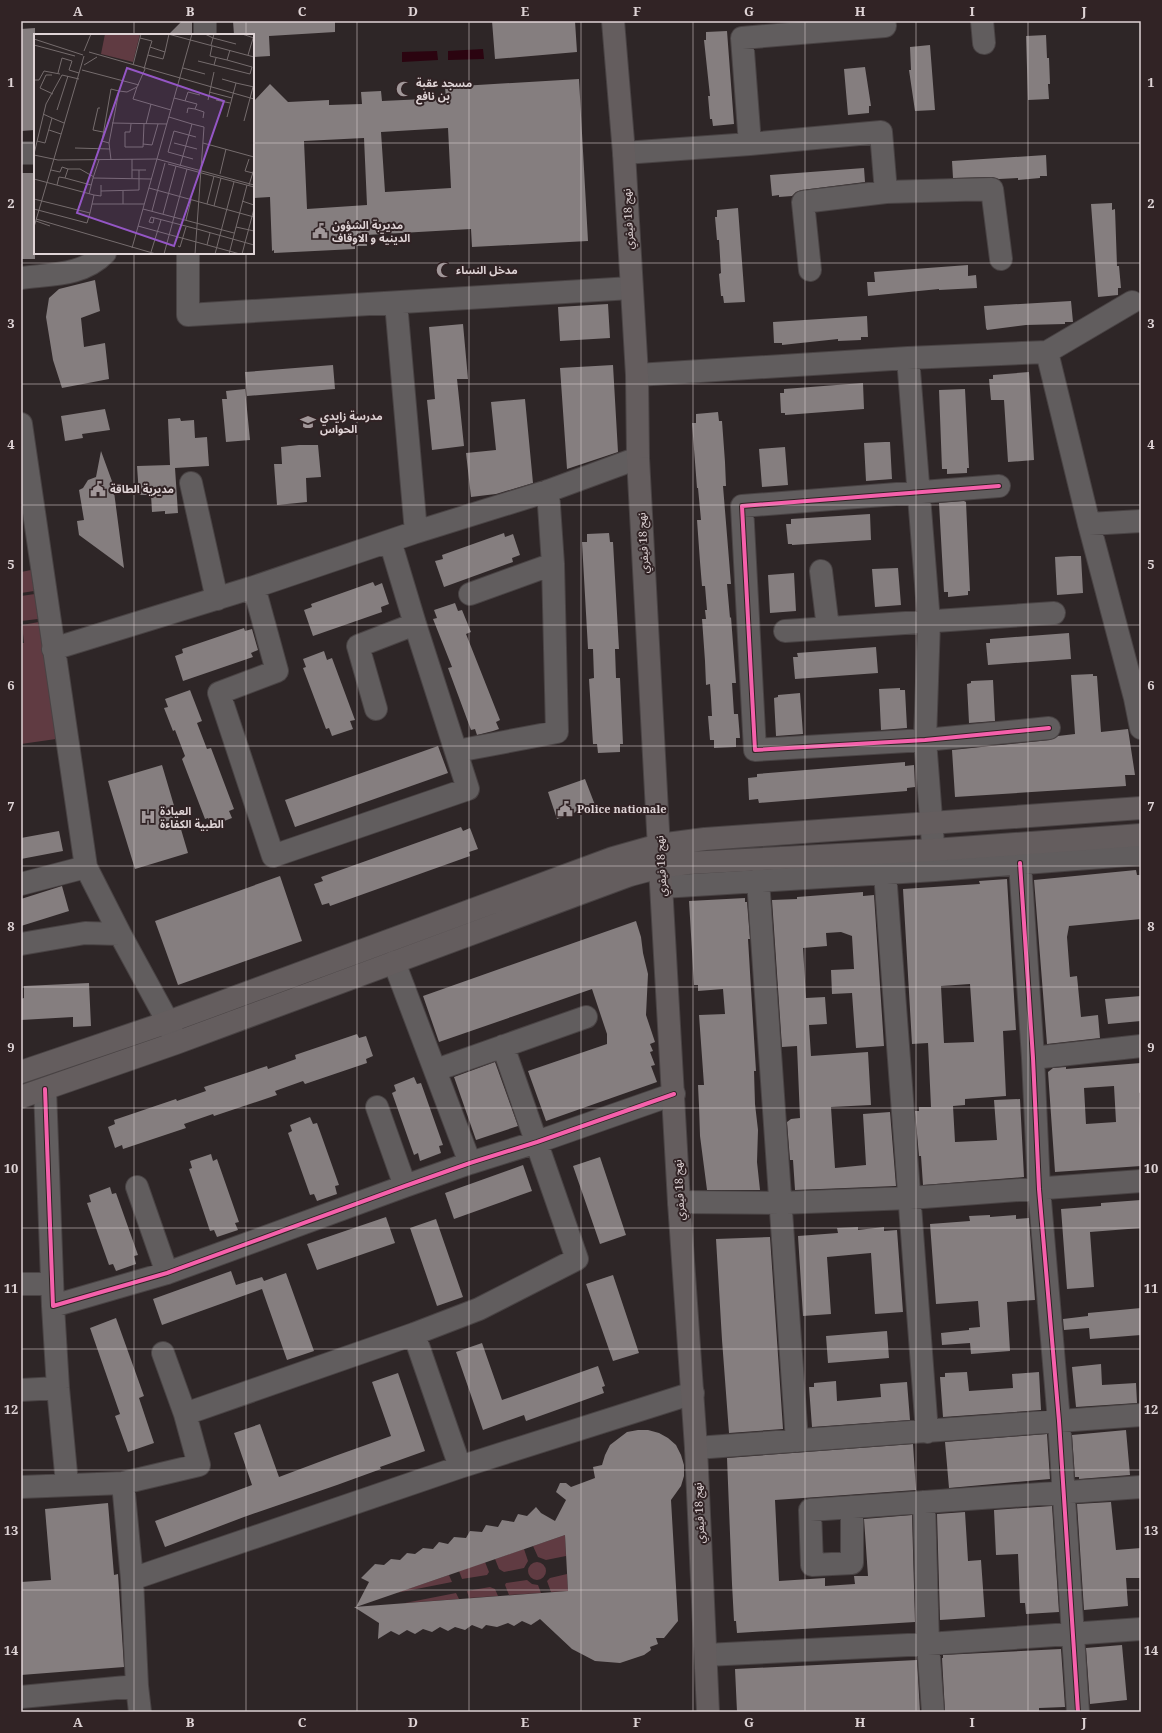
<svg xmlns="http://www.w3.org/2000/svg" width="1162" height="1733" font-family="'Noto Serif','Noto Sans Arabic',serif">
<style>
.green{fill:#603b42}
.water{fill:#2b0410}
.building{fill:#857e7f;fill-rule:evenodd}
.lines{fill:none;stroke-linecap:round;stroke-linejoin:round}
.minor-casing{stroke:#494344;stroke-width:24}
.major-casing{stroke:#494344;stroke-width:24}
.minor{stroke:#615d5e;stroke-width:22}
.major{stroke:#645d5e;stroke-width:22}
.cycleway-casing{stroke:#312325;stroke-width:6}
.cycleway{stroke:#f560ab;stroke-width:4}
.grid{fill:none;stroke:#dfd4d6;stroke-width:1;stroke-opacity:0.55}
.labels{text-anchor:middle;stroke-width:4;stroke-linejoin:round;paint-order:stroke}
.poi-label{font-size:11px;font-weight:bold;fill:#dfd4d6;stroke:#312325;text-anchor:start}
.street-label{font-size:11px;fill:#dfd4d6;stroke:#312325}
.inset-road{fill:none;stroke:#756c6d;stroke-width:1}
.view{fill:#9456c5;fill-opacity:0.15;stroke:#9456c5;stroke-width:2}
.inset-edge{fill:none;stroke:#dfd4d6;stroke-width:2}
.neatline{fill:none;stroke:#dfd4d6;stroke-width:1.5}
.grid-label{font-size:13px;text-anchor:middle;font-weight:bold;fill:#dfd4d6}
</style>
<rect width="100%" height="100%" fill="#2e2627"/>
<path class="green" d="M31 570 34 591 21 593V572Z
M35 594 38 619 21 621V596Z
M39 622 56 739 21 744V643H24L22 625Z
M565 1535 566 1556 546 1560 538 1557 533 1546Z
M524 1549 528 1561 524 1568 504 1572 499 1569 495 1559Z
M485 1562 489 1572 487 1575 462 1579 459 1571Z
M528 1571a9 9 0 1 1 18 0a9 9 0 1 1-18 0Z
M567 1574 568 1591 551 1592 547 1581 550 1578Z
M449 1575 452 1582 396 1593Z
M527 1580 532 1584 538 1585 541 1593 509 1595 505 1585 506 1583Z
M490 1587 495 1589 498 1596 469 1598 467 1591Z
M456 1593 459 1599 405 1603Z"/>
<path class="water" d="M483 49 484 59 448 60V51Z
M437 51 438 60 402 62V52Z"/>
<path class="building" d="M192 21V35H168L181 22Z
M233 21H335V32L269 36 270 56 253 57V35H234Z
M492 21H575L577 52 495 59Z
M35 28V130L21 131V29Z
M727 31 734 124 713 126 712 119H710L708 96H710L704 40H706V32Z
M1046 35 1047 58H1049L1050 84H1048L1049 99 1028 100 1026 36Z
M930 45 935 110 915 111 909 70H911L910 47Z
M865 67 871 106H869V113L848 115 844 69Z
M579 79 588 241 472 247 471 229 366 235 367 246H355V249L274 253V250L272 251 270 197 253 198V102L270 84 288 102 329 100V105L362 104 361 92 381 91 382 101 446 98 445 87ZM448 128 451 188 385 192 381 132ZM364 138 367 205 307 209 304 141Z
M1046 155 1047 176H1040V178L1018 180V178L999 179 992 177 953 178 952 161Z
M864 168 865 182 802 190 796 192 792 196 779 197V195L772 196 770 175Z
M21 173H35V259H21Z
M1112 203V210L1115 209 1117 266H1119L1121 288H1118V295L1098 297 1091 204Z
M738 208 745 302 724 303 723 296H721L719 274 721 273 719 240H717L715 217H717V210Z
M968 265V276L976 275 977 288 939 290V289L868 296 867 282H875L874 272Z
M95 280 100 311 81 318 84 347 105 343 109 379 62 388 53 360 46 317 49 298 59 289Z
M1071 301 1073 322H1065V324L1026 325 987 330 986 328 984 306Z
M608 304 610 338 560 341 558 307Z
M867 316 868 337H861V340L838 341V339L782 345V343H774L773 322Z
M463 324 468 379H457L464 446 432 450 427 400 435 399 429 327Z
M333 365 335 389 247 396 245 372Z
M613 365 618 452 567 469 560 368Z
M1029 372 1034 460 1008 462 1004 400H991L989 379H993V375Z
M863 383 864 409 785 415V413H781L780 393H784V389Z
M245 389 250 440 226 442 222 399H227L226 391Z
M965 389 969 468H967V473L947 474V469H942L939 390Z
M525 399 533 483 496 494 471 497 466 453 496 450 491 402Z
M105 409 110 430 82 434 83 438 65 441 61 416Z
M718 412 719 421H722L725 462 726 486H723L731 584H727L730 618 731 617 736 683H732L734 714H738L740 738H736V747L714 748V740H710L708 716H712L711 698 710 684 706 685 705 661 702 619H706L705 610H707L705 586H702L700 562 697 520H701L698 488H697L692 423H696V414Z
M180 418 181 421 194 420 195 438 207 437 209 466 175 468 178 513 165 514V511L152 512 151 495H139L137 466 170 465 168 419Z
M885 442H890L892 479 866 481 864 443Z
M299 445H318L321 477 306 478 307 502 277 505 274 464H282L281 447Z
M785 447 788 485 762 487 759 449Z
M101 451 113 484 124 568 79 535 77 521 84 520 79 490 83 488 88 480 96 477Z
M964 501 966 502 970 591H968V595L948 597V592H944L939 503Z
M870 514 871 540 792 545V544H788L786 524H791V519Z
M504 533 505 537 513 534 520 555 512 558 513 562 444 587 435 561 443 559 442 555Z
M609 533 610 542H613L619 649H615L616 678H620L623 744H620V752L598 753 597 744H593L589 679 594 678 593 649H588L582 542H587V534Z
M1071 556H1081L1083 593 1057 595 1055 557Z
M898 568 901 605 875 607 872 569Z
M794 573 796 611 770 613 768 575Z
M373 582 375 586 382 583 389 604 381 607 382 612 313 636 304 610 312 607 311 604Z
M455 603 458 611 462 610 471 632 466 634 500 720 496 722 499 729 493 731 477 735 475 729 471 730 448 668 452 667 433 619 437 618 434 610Z
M244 628 245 631 252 629 258 650 251 653 253 657 183 681 175 656 183 653 182 649Z
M1069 633 1071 659 988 665 986 643H990V639Z
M876 647 878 673 795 679 793 657H798L797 653Z
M324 651 327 660 332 658 355 720 350 721 353 729 332 736 329 728 326 729 303 668 306 667 303 659Z
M1093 674V676H1097L1101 732 1128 729 1135 775H1125L1126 786 955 797 952 750 1050 740 1058 736 1075 734 1071 675Z
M993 680 995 721 969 723 967 684 971 683V681Z
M900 688V690H905L907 728 881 730 879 689Z
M190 690 202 721 197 723 207 749 211 748 234 809 229 811 232 818 211 826 208 818 205 819 182 759 185 756 175 730 173 731 164 708 168 707 165 699Z
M800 693 803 734 776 736 774 698 778 697V695Z
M438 746 448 773 295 827 285 800Z
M905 762V766L914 765 915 787 907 788V791L759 803 758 799 749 800 748 778 757 777V774Z
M162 765 188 853 135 869 108 781Z
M585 779 595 805 557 819 548 792Z
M461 827 463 831 470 828 478 849 469 852 470 856 330 906 329 903 322 905 314 884 323 881 321 877Z
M59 831 63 851 21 859V838Z
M1136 870 1137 875H1141V919L1069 926 1067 937 1070 977 1077 976 1081 1017 1098 1015 1100 1038 1047 1044 1034 880Z
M280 876 302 941 178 985 155 921Z
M1007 879 1016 1030 1003 1031 1006 1096 965 1099V1105L953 1106 955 1142 997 1140 994 1100 1020 1099 1024 1177 923 1185 921 1156H919L915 1111H919V1107H931L928 1043 912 1044 903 889 980 884 979 881ZM970 984 974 1042 944 1043 941 986Z
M62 886 69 911 21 926V899Z
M863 892V896L874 895 884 1046 856 1048 852 993 832 994 831 970 854 969 852 936 841 932 826 933 827 946 803 948 806 998 825 997 827 1024 809 1025 811 1056 868 1052 871 1105 831 1107 835 1168 866 1165 863 1114 890 1112 896 1186 795 1190 793 1160H790L787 1122 791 1119 800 1118 797 1046 782 1047 772 900 797 899V897Z
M745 898V902H747L750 939H748L756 1071H754L755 1104 758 1130 757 1162 760 1190H707L700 1136 699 1106 698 1085H704L699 1015 725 1014 723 989 698 991V985H694L689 901Z
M636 921 641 937 643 953 648 974 646 1015 655 1042 650 1044 653 1051 650 1052 655 1065 651 1066 657 1082 546 1121 528 1071 607 1044V1034L592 989 439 1042 423 996Z
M89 983 91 1026 73 1027V1017L21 1020V999L24 998V986Z
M1141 996V1021L1108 1024 1105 999Z
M357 1034 359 1038 366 1036 373 1056 366 1059 367 1063 305 1084 303 1081 275 1091 277 1095 214 1116 213 1114 184 1124 186 1128 123 1149 122 1145 115 1148 108 1127 115 1124 114 1120 176 1099 177 1101 206 1091 204 1087 267 1066 268 1069 296 1059 295 1055Z
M495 1062 518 1126 476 1140 454 1077Z
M1141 1063V1092L1139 1093 1141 1166 1055 1172 1048 1072 1053 1068 1066 1067V1069L1078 1068ZM1114 1086 1116 1122 1086 1124 1084 1088Z
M414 1077 417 1084 421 1083 443 1145 439 1146 441 1153 420 1161 418 1153 414 1155 392 1093 396 1091 394 1085Z
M310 1117 313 1124 317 1123 339 1185 335 1186 337 1194 317 1201 314 1194 310 1195 288 1133 292 1131 290 1125Z
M211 1154 213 1161 217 1159 239 1222 235 1223 238 1230 217 1237 214 1230 210 1231 189 1169 192 1168 190 1161Z
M600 1157 626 1235 600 1244 573 1166Z
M523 1165 532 1191 454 1219 445 1193Z
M110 1187 112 1194 116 1193 138 1255 134 1256 136 1264 116 1271 113 1264 109 1265 87 1203 91 1202 89 1195Z
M1141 1200V1228L1090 1232 1094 1287 1067 1289 1061 1209 1101 1206V1203Z
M990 1215V1217L1016 1215V1219L1029 1218 1035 1300 1007 1302 1010 1351 971 1354 970 1343 942 1345 941 1333 969 1330V1328L980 1327 978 1301 936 1304 930 1224 970 1221 969 1216Z
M386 1217 395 1243 317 1270 307 1244Z
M436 1219 463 1297 437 1306 410 1228Z
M858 1227V1230L884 1227V1231L897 1230 903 1312 875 1314 871 1253 827 1257 831 1314 803 1316 798 1236 838 1233 837 1228Z
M770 1237 783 1429 729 1433 722 1340 716 1239Z
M231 1271 236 1285 262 1277 264 1281 286 1273 314 1351 287 1360 262 1289 162 1325 153 1299Z
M613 1275 639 1353 613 1361 586 1284Z
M1141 1308V1335L1090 1339 1089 1328 1064 1330 1063 1319 1088 1316V1313Z
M116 1318 144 1396 139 1398 154 1443 128 1452 115 1416 120 1414 90 1328Z
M887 1331 889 1358 828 1363 826 1336Z
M482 1343 502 1400 598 1366 605 1386 602 1387 604 1393 526 1421 524 1415 483 1430 456 1352Z
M1101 1364 1102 1385 1136 1383 1137 1403 1076 1407 1072 1367Z
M967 1372 969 1391 1013 1388 1012 1374 1039 1372 1041 1410 943 1417 940 1377H945V1373Z
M398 1373 425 1451 380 1467 381 1469 337 1485 244 1517 165 1547 155 1521 252 1485 234 1433 260 1424 279 1477 335 1456 391 1436 372 1382Z
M836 1381 837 1401 881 1397 880 1384 907 1382 910 1420 812 1427 809 1387H814V1383Z
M638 1430H648L659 1433 668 1438 676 1445 681 1455 684 1465V1476L681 1486 671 1500 678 1621 664 1638H656L658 1644 650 1647 651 1650 644 1655 620 1663 595 1661 572 1649 540 1619 531 1625 522 1621 514 1626 508 1623 497 1627 486 1625 482 1629 472 1625 465 1630 455 1627 448 1631 440 1627 432 1632 423 1629 415 1634 407 1630 399 1635 391 1631 378 1639 379 1623 354 1607 568 1591 565 1535 356 1607 369 1582 361 1578 375 1564 384 1565 391 1559 400 1560 407 1553 415 1554 423 1548 433 1549 439 1542 448 1544 454 1537 466 1538 470 1531 482 1532 486 1525 498 1527 502 1520 514 1522 518 1514 527 1516 536 1507 541 1513 555 1521 566 1500 556 1492 560 1483H566L571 1487 595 1478 593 1467 602 1465 605 1455 610 1445 627 1432Z
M1126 1430 1130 1475 1079 1479V1477H1075L1072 1435Z
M1047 1434 1050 1479 949 1488 945 1442Z
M913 1444 916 1490 775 1500 779 1581 825 1578V1586L855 1584 854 1576H868L864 1519 912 1515 915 1622 737 1633 736 1621H734L732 1584 727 1458Z
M1111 1502 1116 1550 1141 1548V1578H1126L1128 1606 1084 1610 1077 1504Z
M108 1503 114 1575 118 1574 124 1667 21 1675V1582L51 1580 45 1509Z
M1052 1506 1059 1612 1026 1614 1025 1603H1020L1018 1554 996 1555 994 1510Z
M965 1512 968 1561 981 1560 985 1617 940 1620 937 1514Z
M1122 1645 1127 1700 1090 1704 1086 1648Z
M1061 1649 1065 1707 1039 1708V1712H945L942 1658H943V1655Z
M917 1660 920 1712H737L735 1669Z"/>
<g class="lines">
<defs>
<path id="minor" d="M982 21 984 43
M205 35V21
M750 144 742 38 885 26
M21 153H35
M624 153 750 144 881 132 886 192 803 202 810 270
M886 192 992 189 1001 259
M188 253V315L631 288
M21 278C51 274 83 276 105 253
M396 303 416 532
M1047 352 1132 302
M908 358 1047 352 1089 524 1135 698 1141 728
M637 375 908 358 929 622 925 740 935 870
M21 424 86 867 120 934 168 1022 175 1040
M191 483 217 599
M999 486 742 506 755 750 925 740 1049 728
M1089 524 1141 521
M821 571 828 628
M254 587 277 671 219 693 273 856 468 789 415 624 390 541
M470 594 553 564
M785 631 1054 613
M53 649 254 587 416 532 548 491 638 458
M376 709 358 646 415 624
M457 751 557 732 553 564 548 491
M1020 863 1033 1058 1039 1189 1059 1421 1078 1712
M885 873 927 1432
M758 880 797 1441
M21 884 86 867
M662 887 935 870 1141 854
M21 944 85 933 120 934
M394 962 470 1163
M1033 1058 1141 1046
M436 1070 586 1017
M45 1089 53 1306 167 1273 405 1186 470 1163 537 1142 674 1094
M377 1107 405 1186
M137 1187 167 1273
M679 1202 780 1203 910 1198 1141 1181
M21 1284H52
M53 1306 58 1388 67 1484
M414 1334 460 1467
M21 1390 58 1388
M185 1414 414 1334 479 1309 577 1259 503 1046
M696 1448 1141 1415
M123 1483 199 1465 185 1414 163 1353
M21 1487 123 1483 132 1579 137 1686 21 1697
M924 1502 928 1644 933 1712
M852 1507V1563L812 1565 810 1510 1141 1487
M132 1579 460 1467 693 1393
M706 1655 928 1644 1141 1629
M137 1686 140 1712"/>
<path id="major" d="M613 21 624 153 637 375 638 458 660 867 679 1202 696 1448 708 1712
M21 1072 168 1022 613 858 659 845 705 839 1141 808
M21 1097 176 1043 630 875 660 867 688 863 933 850 1141 835"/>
</defs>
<use href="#minor" class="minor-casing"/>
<use href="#major" class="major-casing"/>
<use href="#minor" class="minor"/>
<use href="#major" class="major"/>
<defs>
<path id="cycleway" d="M999 486 742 506 755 750 925 740 1049 728
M1020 863 1033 1058 1039 1189 1059 1421 1078 1712
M45 1089 53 1306 167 1273 405 1186 470 1163 537 1142 674 1094"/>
</defs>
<use href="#cycleway" class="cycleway-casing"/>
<use href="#cycleway" class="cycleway"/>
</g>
<path class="grid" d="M134 21V35M246 21V35M357 21V1712M469 21V1712M581 21V1712M693 21V1712M805 21V1712M916 21V1712M1028 21V1712M21 143H35M253 143H1141M134 253V1712M246 253V1712M21 263H1141M21 384H1141M21 505H1141M21 625H1141M21 746H1141M21 866H1141M21 987H1141M21 1108H1141M21 1228H1141M21 1349H1141M21 1470H1141M21 1590H1141"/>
<defs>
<symbol id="mosque-bare" viewBox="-9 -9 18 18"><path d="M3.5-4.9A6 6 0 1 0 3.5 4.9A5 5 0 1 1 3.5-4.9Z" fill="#a19799" stroke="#312325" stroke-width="2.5" paint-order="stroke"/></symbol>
<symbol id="civic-bare" viewBox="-9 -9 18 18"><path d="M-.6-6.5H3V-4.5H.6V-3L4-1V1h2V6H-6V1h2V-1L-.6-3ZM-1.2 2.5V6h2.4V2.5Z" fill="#a19799" stroke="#312325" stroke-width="2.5" paint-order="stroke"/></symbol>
<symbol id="school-bare" viewBox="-9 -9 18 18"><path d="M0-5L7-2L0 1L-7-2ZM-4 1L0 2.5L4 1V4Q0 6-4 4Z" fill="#a19799" stroke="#312325" stroke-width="2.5" paint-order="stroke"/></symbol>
<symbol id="hospital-bare" viewBox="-9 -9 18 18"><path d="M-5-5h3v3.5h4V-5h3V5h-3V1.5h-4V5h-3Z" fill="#a19799" stroke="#312325" stroke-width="2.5" paint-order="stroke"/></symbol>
</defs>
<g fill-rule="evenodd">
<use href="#mosque-bare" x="393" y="78" width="22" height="22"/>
<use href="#civic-bare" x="309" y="220" width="22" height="22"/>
<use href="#mosque-bare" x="433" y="259" width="22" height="22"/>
<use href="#school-bare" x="297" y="411" width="22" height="22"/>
<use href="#civic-bare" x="87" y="478" width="22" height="22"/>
<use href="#civic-bare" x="554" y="798" width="22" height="22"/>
<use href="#hospital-bare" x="137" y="806" width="22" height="22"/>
</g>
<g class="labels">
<g class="poi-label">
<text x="416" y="87">مسجد عقبة<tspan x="416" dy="13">بن نافع</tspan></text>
<text x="332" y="229">مديرية الشؤون<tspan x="332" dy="13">الدينية و الاوقاف</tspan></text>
<text x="456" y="274">مدخل النساء</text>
<text x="320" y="420">مدرسة زايدي<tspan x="320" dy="13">الحواس</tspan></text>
<text x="110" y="493">مديرية الطاقة</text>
<text x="577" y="813">Police nationale</text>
<text x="160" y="815">العيادة<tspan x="160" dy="13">الطبية الكفاءة</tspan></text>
</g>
<g class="street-label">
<text transform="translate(628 219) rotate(-93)" y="4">نهج 18 فيفري</text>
<text transform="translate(643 543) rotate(-93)" y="4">نهج 18 فيفري</text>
<text transform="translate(661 866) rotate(-93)" y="4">نهج 18 فيفري</text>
<text transform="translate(679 1190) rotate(-93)" y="4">نهج 18 فيفري</text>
<text transform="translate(699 1513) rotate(-93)" y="4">نهج 18 فيفري</text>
</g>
</g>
<g transform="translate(34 34)">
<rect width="220" height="220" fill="#2e2627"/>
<path d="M71 0H106L99 28 67 20Z" fill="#603b42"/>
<path class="inset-road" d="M134 0 220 23M171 0 179 4 177 11M180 0 179 4 202 10M208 0 220 4M106 4 118 7 116 13M0 5 49 21M0 11 41 22M178 12 176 22 193 26 196 16M50 17 57 0M55 18 220 65M114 21 129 25 131 18M214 21 220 1M182 24 180 31 216 40 218 33 193 26M164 27 180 31M50 31 63 23M99 31 107 0M149 34 171 40M110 35 116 13 131 18 135 0M48 36 105 51M24 39 28 24 38 27 35 36 45 39M18 41H12L6 54 19 60M188 45 202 49 193 83M0 46H5L10 37 26 40M202 49 220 53M103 53 99 65 137 76M85 57 93 58 103 53 111 35M175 58 198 64M140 64 163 70 161 75 154 74 153 79M174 66 180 38M182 66 196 69M151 67 154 58 166 61M66 74H64L59 96 69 98M161 75 170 78 169 84M23 76 34 42M135 83 158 90 146 132M18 84 30 89M210 87 219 53M78 89 133 90M97 90 96 98H91V113H109L110 90M112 90 117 70M158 90 170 93 161 220M15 96 27 100M3 107 11 109 18 84 9 80M75 109 68 107 77 55 85 57 75 109 77 126M140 109 163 115M169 109 220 123M109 110 118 111 124 90M41 114 76 115M0 120 12 70 28 41 45 45M0 121 24 126 123 125 220 151M98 125V144M159 125 134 118 140 97 162 103M215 125 211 137 219 139M65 126 59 144 117 145M134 130 220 153M34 135H46L60 143M17 136 26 138 28 133 34 135 31 144 25 143 23 151M98 136H112M186 140 192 115M31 144 57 151M0 145 60 161 56 179 0 165M215 151 220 135M115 154 220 183M67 157 105 156V136M89 157V170M55 160 59 144M60 161 67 162V151M208 167 220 171M58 170H110M173 170 180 142M180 172 187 144M0 175 53 189 56 179M109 175 200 199M118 177 131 129M129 180 142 132M120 184 119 189 115 188 117 183 163 195 220 211M2 185 122 220M152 186 157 166M2 187 16 192M104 192 206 220M0 193 50 22M202 193 220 197M173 211 176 199M144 212 146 213 152 193M98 214 158 0M117 218 127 186M130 220 153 135M181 220 200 148M195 220 213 151M208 220 220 175"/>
<path class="view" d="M93 34 190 67 140 212 43 179Z"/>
<rect width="220" height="220" class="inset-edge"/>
</g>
<rect width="1162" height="1733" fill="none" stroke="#312325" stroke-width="44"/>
<rect x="22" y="22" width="1118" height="1689" class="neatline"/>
<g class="grid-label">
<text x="78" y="16">A</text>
<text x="190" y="16">B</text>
<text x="302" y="16">C</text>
<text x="413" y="16">D</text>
<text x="525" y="16">E</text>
<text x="637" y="16">F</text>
<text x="749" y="16">G</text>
<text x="860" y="16">H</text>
<text x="972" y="16">I</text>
<text x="1084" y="16">J</text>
<text x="11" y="87">1</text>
<text x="1151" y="87">1</text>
<text x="11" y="208">2</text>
<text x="1151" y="208">2</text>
<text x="11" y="328">3</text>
<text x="1151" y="328">3</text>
<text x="11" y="449">4</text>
<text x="1151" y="449">4</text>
<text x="11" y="569">5</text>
<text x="1151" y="569">5</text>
<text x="11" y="690">6</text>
<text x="1151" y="690">6</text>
<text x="11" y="811">7</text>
<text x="1151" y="811">7</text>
<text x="11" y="931">8</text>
<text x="1151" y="931">8</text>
<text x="11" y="1052">9</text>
<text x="1151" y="1052">9</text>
<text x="11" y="1173">10</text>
<text x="1151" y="1173">10</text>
<text x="11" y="1293">11</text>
<text x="1151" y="1293">11</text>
<text x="11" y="1414">12</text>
<text x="1151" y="1414">12</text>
<text x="11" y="1535">13</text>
<text x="1151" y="1535">13</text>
<text x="11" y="1655">14</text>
<text x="1151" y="1655">14</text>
<text x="78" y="1727">A</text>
<text x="190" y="1727">B</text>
<text x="302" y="1727">C</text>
<text x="413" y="1727">D</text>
<text x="525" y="1727">E</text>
<text x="637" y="1727">F</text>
<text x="749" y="1727">G</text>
<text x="860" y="1727">H</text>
<text x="972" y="1727">I</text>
<text x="1084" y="1727">J</text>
</g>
</svg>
